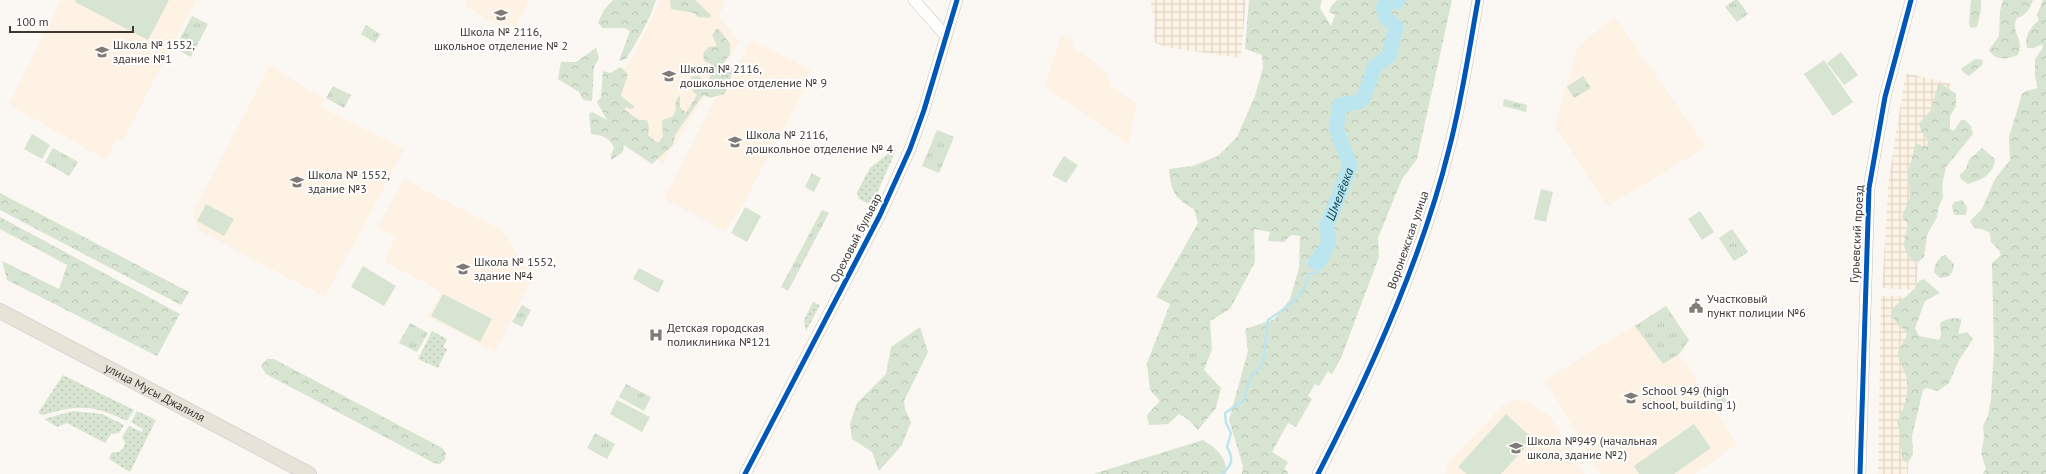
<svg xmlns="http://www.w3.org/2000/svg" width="2046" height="474" font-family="'PT Sans',sans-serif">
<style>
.built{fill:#fdf2e3}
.industrial{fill:url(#industrial-grid)}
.grass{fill:url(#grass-dots)}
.forest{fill:url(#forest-crowns)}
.park{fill:url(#park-tufts)}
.pitch{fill:#d7e4d2}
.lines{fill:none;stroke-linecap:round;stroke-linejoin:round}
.stream{stroke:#bce6ef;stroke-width:2.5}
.river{stroke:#bce6ef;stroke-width:15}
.minor-casing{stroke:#c5c1bc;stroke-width:12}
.major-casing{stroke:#d7d4d1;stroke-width:16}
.minor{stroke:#fefefd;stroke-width:11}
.major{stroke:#e7e3d9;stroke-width:14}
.cycleway-casing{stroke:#fff;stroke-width:8}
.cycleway{stroke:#0057b8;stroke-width:5}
.labels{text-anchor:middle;stroke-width:4;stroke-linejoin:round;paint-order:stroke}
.poi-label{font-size:12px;fill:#3d3832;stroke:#fff;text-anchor:start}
.street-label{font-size:12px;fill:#3d3832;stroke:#fff}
.water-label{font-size:13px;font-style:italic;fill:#0f4651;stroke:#fff}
</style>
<defs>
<pattern id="industrial-grid" width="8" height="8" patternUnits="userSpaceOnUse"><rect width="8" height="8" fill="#fdf2e3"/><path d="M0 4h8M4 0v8" fill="none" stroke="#dad0c3"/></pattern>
<pattern id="grass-dots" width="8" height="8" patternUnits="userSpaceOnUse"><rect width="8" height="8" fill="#d7e4d2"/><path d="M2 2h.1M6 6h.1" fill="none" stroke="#b9c4b5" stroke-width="1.8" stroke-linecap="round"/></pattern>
<pattern id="forest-crowns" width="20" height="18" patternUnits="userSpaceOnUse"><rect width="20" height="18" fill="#d7e4d2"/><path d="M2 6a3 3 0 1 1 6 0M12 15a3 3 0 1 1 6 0" fill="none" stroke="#b9c4b5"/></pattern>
<pattern id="park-tufts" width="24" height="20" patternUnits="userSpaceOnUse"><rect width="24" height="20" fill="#d7e4d2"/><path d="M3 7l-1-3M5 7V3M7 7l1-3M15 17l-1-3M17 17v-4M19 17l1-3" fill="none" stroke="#b9c4b5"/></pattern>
</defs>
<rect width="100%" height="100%" fill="#fbf7f2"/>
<path class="built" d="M61 0H196L122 142 116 139 106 160 9 104Z
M465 0H529L515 28 503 24H496L466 7Z
M660 0H723L726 2 718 17 740 41 663 163 634 145 604 102 637 49Z
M1614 16 1706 147 1608 206 1555 126 1577 49Z
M1062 34 1074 39 1072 46 1107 72 1112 87 1137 104 1128 144 1045 86Z
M751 41 811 70 803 83 806 85 745 201 725 231 664 199 729 71 733 73Z
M270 66 325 99 320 107 404 150 325 297 200 231 192 214Z
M404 179 502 231 533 277 495 352 427 316 442 292 384 261 396 237 378 227Z
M1666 306 1689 340 1679 354 1737 444 1695 474H1601L1545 380Z
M1520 400 1531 403 1552 419 1585 474H1446L1448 463 1502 406 1512 401Z"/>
<path class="industrial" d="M1152 0H1246L1241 58 1166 47 1153 42 1155 14 1150 9Z
M1906 73 1951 84 1949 110 1922 219 1916 290 1882 288 1889 177Z
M1881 296 1916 297 1908 474H1878Z"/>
<path class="grass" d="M894 149 896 150 874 200 868 203 859 199 857 192 870 168Z
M813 302 820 305 806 331 804 320Z
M432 331 447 339 443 347 447 349 438 368 418 359Z
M63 375 134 410 127 421C94 405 78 404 43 415L38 413Z
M73 411 102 414 124 425 119 433 111 434 105 443 67 423 57 427 44 419Z
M137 411 156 420 130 472 109 459 112 452C120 453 123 451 125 443L122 437 129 426 142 432 143 429 131 422Z"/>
<path class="forest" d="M613 0H656C649 21 638 40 626 59L619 61 630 31 624 28H603L598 23 604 10Z
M670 0H695L711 15 710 18 698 17 694 13 671 9Z
M1249 0H1322L1320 8 1331 26 1335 15 1329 12 1331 6 1337 0H1452L1417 159 1402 179 1378 238 1379 257 1341 358 1332 374 1328 371 1319 386 1315 384 1308 396 1312 399 1296 427 1288 423 1272 452 1288 462 1284 469 1288 472 1287 474H1242L1243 466 1229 420 1248 351 1245 329 1275 319 1290 299 1299 268 1300 236 1291 235 1284 242 1268 241 1270 232 1254 229 1255 262 1230 309 1210 321 1212 349 1204 370 1221 388 1216 408 1198 430 1188 419 1179 414 1168 424 1149 425 1147 415 1160 401 1150 390 1147 363 1170 304 1156 297 1198 223 1194 209C1174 199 1171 190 1169 169L1193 166 1218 156 1237 137 1255 96 1263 68 1262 55 1245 49Z
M1971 0H1981V10L1977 27 1971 28 1969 23Z
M2003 0H2033C2030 8 2026 16 2017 18 2011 29 2019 34 2020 45 2020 48 2019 52 2018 55 2008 59 1996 62 1989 50L1999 36 2000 11Z
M2043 0H2046V474H1983L1986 469 1981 453 1984 438 1983 426 1988 416 1991 398 1994 351 1992 263 2001 255 1999 250 1991 242 1990 233 1982 229 1974 228 1970 221 1982 209 1995 179 2010 160 2009 137 2022 94 2026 91 2038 88 2035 77V59L2042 49 2043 44 2033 48H2027C2024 37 2031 26 2039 20L2037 15Z
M717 28C722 31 725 38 730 44V54L720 68 728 67 732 69 730 84 724 94 710 98 703 95 675 135 673 145 652 164 624 145 622 153 611 160V155L614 148C610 137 601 135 591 134L589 114 592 112 607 120 597 102 601 97 603 71 610 73 621 67 628 74 621 96 635 107 631 109 625 107V110L639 120H647L649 127 648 135 658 143 663 136 662 120 672 117 676 110C675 104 675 100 680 95V107L686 113 697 95C690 89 687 85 692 76H698L707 81 711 75 713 65 704 61 703 53 709 47 717 46 712 35Z
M596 48 599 58 594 67 592 101 583 100 579 92 558 79 561 62H576Z
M1975 59 1983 60 1982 65 1969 76 1964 73 1961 69Z
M1942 84 1956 94V106L1950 116V129L1954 131 1961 120H1965L1971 126 1973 134 1946 167 1942 185 1943 197 1938 209 1937 217 1927 235 1924 257 1918 262H1914C1900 248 1904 242 1908 224L1902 217 1910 197 1908 174 1915 145 1919 144 1922 146H1927L1928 141 1921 131 1919 123 1931 110 1938 85Z
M1982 148 1995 159C1993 175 1983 179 1968 184L1961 179 1960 175 1966 169 1969 160Z
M0 193 189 292 181 305 0 210Z
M1962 200 1967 207 1966 215H1954L1952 206 1954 202Z
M0 217 180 314 157 356 7 280 2 261 59 289 67 265 0 229Z
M1945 255 1954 264C1953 274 1950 277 1940 278L1934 272C1934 265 1938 258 1945 255Z
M1924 279 1940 293 1925 301 1915 328 1919 336 1939 340 1941 336 1940 323C1945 319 1954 317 1961 319 1962 324 1958 328 1959 334L1967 332 1973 339 1959 360 1949 383 1938 391 1926 388 1923 390 1912 436 1913 454 1909 461 1905 462 1902 458 1900 432 1897 422C1904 408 1910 393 1906 376 1904 368 1898 361 1898 352L1906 337 1907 333 1895 321 1891 314 1892 309 1915 288 1919 281Z
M920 327 928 352 904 401 905 409 911 422 902 445 879 471 872 452 852 439 850 424 857 403 886 374 891 347Z
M267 359H274L442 448 446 453 445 459 440 464 434 463 266 374 261 366Z
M1203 440C1215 448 1228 457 1226 474H1093Z"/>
<path class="park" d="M1734 0H1738L1748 14 1737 22 1725 7Z
M192 16 208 24 191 57 175 48Z
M366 25 380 34 375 43 361 34Z
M1583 76 1591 88 1574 98 1567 87Z
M333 86 351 95 344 108 326 98Z
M1504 99 1527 105 1526 112 1503 106Z
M937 130 954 137 939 173 922 166Z
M53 148 78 162 69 176 45 162Z
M812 173 821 178 814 192 805 187Z
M822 210 829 213 788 291 781 287Z
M1737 236 1748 252 1734 261 1724 246Z
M522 305 531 310 522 327 512 322Z
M1666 306 1689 340 1679 354 1663 364 1635 326Z
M410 323 428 333 417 352 399 343Z
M1193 343 1205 348V358L1200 368 1194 367 1186 359 1187 348Z
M626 384 651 397 644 411 619 397Z
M1718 385 1727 402 1720 407 1710 390Z
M595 433 615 444 607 459 587 448Z"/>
<path class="pitch" d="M76 0H169L148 40 75 2Z
M1841 52 1858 75 1844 85 1827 63Z
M1824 60 1853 102 1833 116 1804 74Z
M32 134 50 145 42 159 24 149Z
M1064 156 1078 165 1066 183 1052 175Z
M1541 189 1553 192 1546 222 1534 219Z
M206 204 234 219 224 236 197 221Z
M745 207 761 216 747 242 731 233Z
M1700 211 1714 232 1702 240 1688 219Z
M1732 229 1737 236 1724 246 1719 238Z
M363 266 396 286 384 306 351 287Z
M639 268 664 281 658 293 633 279Z
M443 294 492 319 480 342 431 316Z
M617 400 650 417 642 432 610 414Z
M1506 414 1533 439 1501 474H1467L1458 467Z
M1694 424 1711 448 1674 474H1639L1634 466Z"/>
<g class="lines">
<path class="stream" d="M1222 474C1232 465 1234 459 1227 447L1231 433 1226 423 1225 413 1244 400 1250 378 1263 363 1268 320C1286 308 1305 297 1308 275L1317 272 1329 259 1325 252"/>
<path class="river" id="s1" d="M1315 262C1326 251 1332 244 1326 228L1350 166 1336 128 1340 105 1358 102 1363 99 1375 66 1389 56 1396 26 1386 18 1383 8 1388 0 1397 2 1398 0"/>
<defs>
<path id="minor" d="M914 0 945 35
M745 474 880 215 910 149 924 110 957 0
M1318 474C1370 373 1422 259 1449 149 1462 100 1469 50 1478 0
M1860 474 1869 188 1885 97 1911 0"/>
<g id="major">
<path id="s2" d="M0 311 309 474"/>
</g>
</defs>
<use href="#minor" class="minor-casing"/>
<use href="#major" class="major-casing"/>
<use href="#minor" class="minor"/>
<use href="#major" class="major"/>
<defs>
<path id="cycleway" d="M745 474 880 215 910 149 924 110 957 0
M1318 474C1370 373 1422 259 1449 149 1462 100 1469 50 1478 0
M1860 474 1869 188 1885 97 1911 0"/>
</defs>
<use href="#cycleway" class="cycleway-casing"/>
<use href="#cycleway" class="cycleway"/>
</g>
<defs>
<symbol id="school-bare" viewBox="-9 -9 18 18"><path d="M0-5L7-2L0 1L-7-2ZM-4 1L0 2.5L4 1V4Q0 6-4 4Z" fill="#807b75" stroke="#fff" stroke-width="2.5" paint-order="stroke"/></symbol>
<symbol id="civic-bare" viewBox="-9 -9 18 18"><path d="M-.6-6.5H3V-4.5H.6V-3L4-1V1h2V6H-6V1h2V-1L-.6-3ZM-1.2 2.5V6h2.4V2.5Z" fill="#807b75" stroke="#fff" stroke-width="2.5" paint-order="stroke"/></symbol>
<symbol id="hospital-bare" viewBox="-9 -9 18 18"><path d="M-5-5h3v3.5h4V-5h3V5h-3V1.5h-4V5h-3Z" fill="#807b75" stroke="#fff" stroke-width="2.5" paint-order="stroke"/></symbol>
</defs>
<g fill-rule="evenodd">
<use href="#school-bare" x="491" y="5" width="20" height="20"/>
<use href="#school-bare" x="92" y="42" width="20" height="20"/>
<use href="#school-bare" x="659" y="66" width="20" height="20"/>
<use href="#school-bare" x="725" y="132" width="20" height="20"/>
<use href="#school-bare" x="287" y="172" width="20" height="20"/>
<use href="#school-bare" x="453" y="259" width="20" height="20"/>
<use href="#civic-bare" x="1686" y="296" width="20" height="20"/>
<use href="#hospital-bare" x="646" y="325" width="20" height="20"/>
<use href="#school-bare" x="1621" y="388" width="20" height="20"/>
<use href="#school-bare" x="1506" y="438" width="20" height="20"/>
</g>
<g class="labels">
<g class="poi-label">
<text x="501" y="36" text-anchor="middle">Школа № 2116,<tspan x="501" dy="14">школьное отделение № 2</tspan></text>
<text x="113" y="49">Школа № 1552,<tspan x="113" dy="14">здание №1</tspan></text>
<text x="680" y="73">Школа № 2116,<tspan x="680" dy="14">дошкольное отделение № 9</tspan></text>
<text x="746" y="139">Школа № 2116,<tspan x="746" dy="14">дошкольное отделение № 4</tspan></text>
<text x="308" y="179">Школа № 1552,<tspan x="308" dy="14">здание №3</tspan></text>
<text x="474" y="266">Школа № 1552,<tspan x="474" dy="14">здание №4</tspan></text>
<text x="1707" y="303">Участковый<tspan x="1707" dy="14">пункт полиции №6</tspan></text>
<text x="667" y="332">Детская городская<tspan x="667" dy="14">поликлиника №121</tspan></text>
<text x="1642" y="395">School 949 (high<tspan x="1642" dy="14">school, building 1)</tspan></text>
<text x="1527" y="445">Школа №949 (начальная<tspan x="1527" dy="14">школа, здание №2)</tspan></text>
</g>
<g class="street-label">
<text transform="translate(1857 234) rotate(-87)" y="4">Гурьевский проезд</text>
<text transform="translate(856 238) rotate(-63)" y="4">Ореховый бульвар</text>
<text transform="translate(1408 240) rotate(-71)" y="4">Воронежская улица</text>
<text dy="4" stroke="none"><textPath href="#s2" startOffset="175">улица Мусы Джалиля</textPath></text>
</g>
<g class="water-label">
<text dy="5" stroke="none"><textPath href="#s1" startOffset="75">Шмелёвка</textPath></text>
</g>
</g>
<path d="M10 26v6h123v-6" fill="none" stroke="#3d3832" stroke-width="2"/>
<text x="16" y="26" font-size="12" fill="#3d3832" stroke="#ffffff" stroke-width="3" paint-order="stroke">100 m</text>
</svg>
